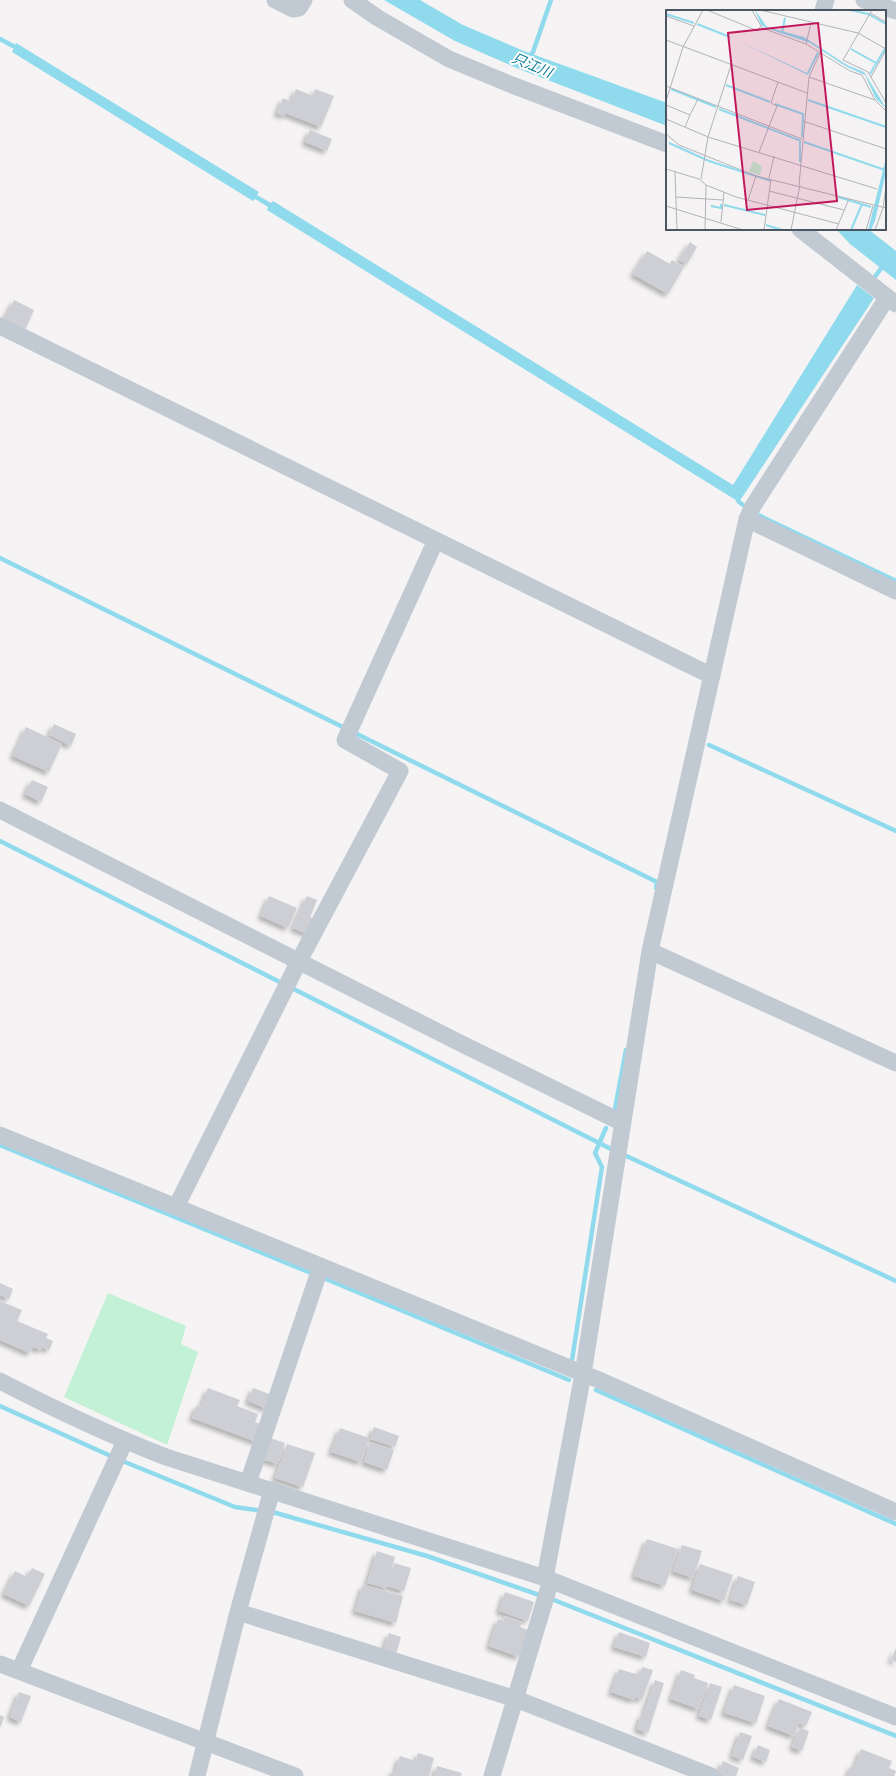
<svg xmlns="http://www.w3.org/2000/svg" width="896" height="1776" font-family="'Space Grotesk','Noto Sans JP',sans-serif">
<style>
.green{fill:#c3f1d5}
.water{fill:#90daee}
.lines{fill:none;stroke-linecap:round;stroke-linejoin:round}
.stream{stroke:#90daee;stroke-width:4.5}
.building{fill:#cdcfd5;filter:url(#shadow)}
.minor{stroke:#c1cad2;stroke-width:17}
.labels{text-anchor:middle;stroke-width:4;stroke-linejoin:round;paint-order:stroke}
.water-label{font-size:14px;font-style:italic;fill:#0c7c9b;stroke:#fff}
.inset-river{fill:none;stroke:#90daee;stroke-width:2}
.inset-road{fill:none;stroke:#b1b4b9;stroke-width:1}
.view{fill:#c2185b;fill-opacity:0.15;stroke:#c2185b;stroke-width:2}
.inset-edge{fill:none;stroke:#4a5661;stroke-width:2}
</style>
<defs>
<filter id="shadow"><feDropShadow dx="-3.5" dy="3.5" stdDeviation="2" flood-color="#0004"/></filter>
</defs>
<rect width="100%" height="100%" fill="#f5f3f3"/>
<path class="green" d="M108 1293 186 1326 181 1344 198 1352 167 1445 64 1397Z"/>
<path class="water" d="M384 0H420L463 25 524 51 667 103V126L519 69 455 41Z
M16 43 259 192 257 195 271 203 273 201 733 485 857 285 874 298 739 502 267 210 268 207 255 199 253 201 12 52Z
M836 229H868L896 251V280L850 244Z"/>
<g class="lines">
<path class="stream" d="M0 39 13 46
M528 57 533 52 551 0
M872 281 884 264
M737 498 739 502 756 514 896 581
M0 558 657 882 656 888
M709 745 896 831
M0 841 615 1151
M615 1109 626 1050
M0 1145 311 1273
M622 1154 896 1281
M326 1279 569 1380
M572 1360 602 1167 595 1153 606 1128
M596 1390 896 1524
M0 1406 113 1457
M120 1460 235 1507 276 1513 427 1556 542 1596
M549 1598 896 1736"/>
</g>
<path class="building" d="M296 89 313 96 315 89 334 96 321 127 285 113 284 116 277 113 283 98 291 102Z
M310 130 332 139 327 151 305 142Z
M690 242 697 247 687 264 679 260Z
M647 251 670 264 672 260 684 267 668 294 633 274Z
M14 300 34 310 25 330 4 320Z
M54 724 76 734 71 746 49 735Z
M26 727 62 744 49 772 13 756Z
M32 780 48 787 41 802 25 794Z
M269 896 297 908 288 928 261 916Z
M307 896 317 900 310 917 314 919 308 934 293 928Z
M0 1283 13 1289 9 1299 0 1295Z
M0 1301 22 1310 17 1321 48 1334 46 1338 53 1341 49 1350 42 1347 41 1350 33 1347 30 1353 0 1340Z
M208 1388 240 1400 237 1406 258 1414 255 1422 263 1425 257 1442 192 1418 197 1405 201 1407Z
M253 1388 272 1395 267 1409 248 1401Z
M374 1427 399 1436 395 1447 370 1439Z
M340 1428 369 1438 361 1462 331 1452Z
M270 1438 285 1443 278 1464 262 1459Z
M370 1442 394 1450 387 1470 364 1462Z
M287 1444 315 1453 303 1487 275 1478Z
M647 1539 678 1549 665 1586 634 1576Z
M682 1545 702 1551 693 1578 673 1571Z
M377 1551 395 1557 386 1588 367 1583Z
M394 1563 411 1568 404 1591 387 1586Z
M700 1564 733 1575 724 1601 692 1590Z
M32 1568 45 1574 29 1606 4 1594 15 1571 27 1577Z
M738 1576 755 1582 747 1605 730 1600Z
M363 1585 403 1596 396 1623 355 1611Z
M505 1592 534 1602 528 1621 499 1611Z
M505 1616 522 1622 520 1627 528 1630 519 1657 489 1646 498 1619 504 1621Z
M619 1632 650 1643 646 1657 614 1647Z
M389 1633 401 1637 396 1654 383 1651Z
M896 1648V1662L891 1660Z
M642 1667 653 1670 642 1700 635 1697 634 1700 611 1692 619 1669 639 1675Z
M681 1670 695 1675 694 1678 708 1683 699 1709 671 1699Z
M655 1680 664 1683 648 1733 637 1729 641 1715 643 1716Z
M710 1683 722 1687 711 1720 699 1716Z
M734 1685 765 1696 756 1723 724 1713Z
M19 1692 31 1696 21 1722 10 1717Z
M779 1699 812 1712 806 1726 799 1723 794 1736 768 1726Z
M0 1715 4 1717 0 1728Z
M800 1728 809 1731 802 1751 792 1747Z
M740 1732 752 1736 743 1760 732 1756Z
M758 1745 770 1750 766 1762 753 1757Z
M861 1749 892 1761 889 1768 896 1771 894 1776H847L852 1765 855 1766Z
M418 1753 434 1758 429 1776H391L392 1771 395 1772 400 1756 416 1761Z
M723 1761 739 1768 736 1776H724L718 1774Z
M437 1766 462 1773 461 1776H434Z"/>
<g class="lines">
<path class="minor" d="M275 0 293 9 299 8 304 0
M352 0 378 18 449 59 512 85 667 144
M864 0 896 11
M823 11 826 0
M800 229 896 304
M0 326 712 676
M747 519 896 591
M0 810 460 1043 623 1123
M650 951 896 1063
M0 1135 599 1380 896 1512
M176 1207 299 961 400 771 345 740 436 540
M0 1381C54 1409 109 1435 166 1457L545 1578 896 1717
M248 1483 321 1266
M545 1578 583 1374 650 951 747 519 753 506 887 298
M238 1612 516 1699 711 1776
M0 1664 295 1776
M19 1671 125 1441
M197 1776 238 1612 272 1490
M492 1776 551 1580"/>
</g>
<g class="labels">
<g class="water-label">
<text transform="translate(532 65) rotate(23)" y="5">只江川</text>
</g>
</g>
<g transform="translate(666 10)">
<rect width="220" height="220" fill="#f5f3f3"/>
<path d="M87 151 96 156 94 165 83 162Z" fill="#c3f1d5"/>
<path d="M89 0 101 17 138 27 181 55 198 62 220 98 210 89 199 65 181 57 144 33 100 18 95 15ZM64 27 141 63 151 42 153 43 142 65ZM220 148V162L209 211 205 220H202Z" fill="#90daee"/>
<path class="inset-river" d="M184 0 202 4 220 14M0 4 28 13M31 14 64 27M116 23 119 8M185 39 210 53M204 64 220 37M60 75 104 92M5 79 50 97M142 90 220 117M109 94 137 104 136 127M53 99 135 131M138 132 219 160M3 133 43 151 105 171M134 152V132M172 187 205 197M58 195 99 205M45 196 55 198V194M100 215 116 220M185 220 196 194"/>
<path class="inset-road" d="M41 0 92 21 94 17M86 0 96 18 140 34M94 0 192 23 220 39M206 0 177 50 202 62 220 93M204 3 220 12M0 6 28 16M145 13 140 34 184 61 196 65 209 90 220 101M0 30 141 83M143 67 209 90M205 67 220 40M0 76 136 129M0 91 17 37 37 0M0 95 24 105 19 117M24 105 32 89M0 109 42 127 211 179M137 111 220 139M0 124 13 135 90 166 220 198M93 142 111 96 105 93 112 72M0 159 33 169 40 175 70 187 173 214M9 162 11 220M103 168 108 146M35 169 42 127 65 55M133 175 143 67 154 43M103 181 178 200M10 187 57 190M82 190 90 166M0 196 77 220M55 212 58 182M39 220 40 175M98 220 105 169M125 220 134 175M170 220 183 189M200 220 207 196M209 220 217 198 220 177"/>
<path class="view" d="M152 13 171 191 81 200 62 23Z"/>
<rect width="220" height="220" class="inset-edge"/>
</g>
</svg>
